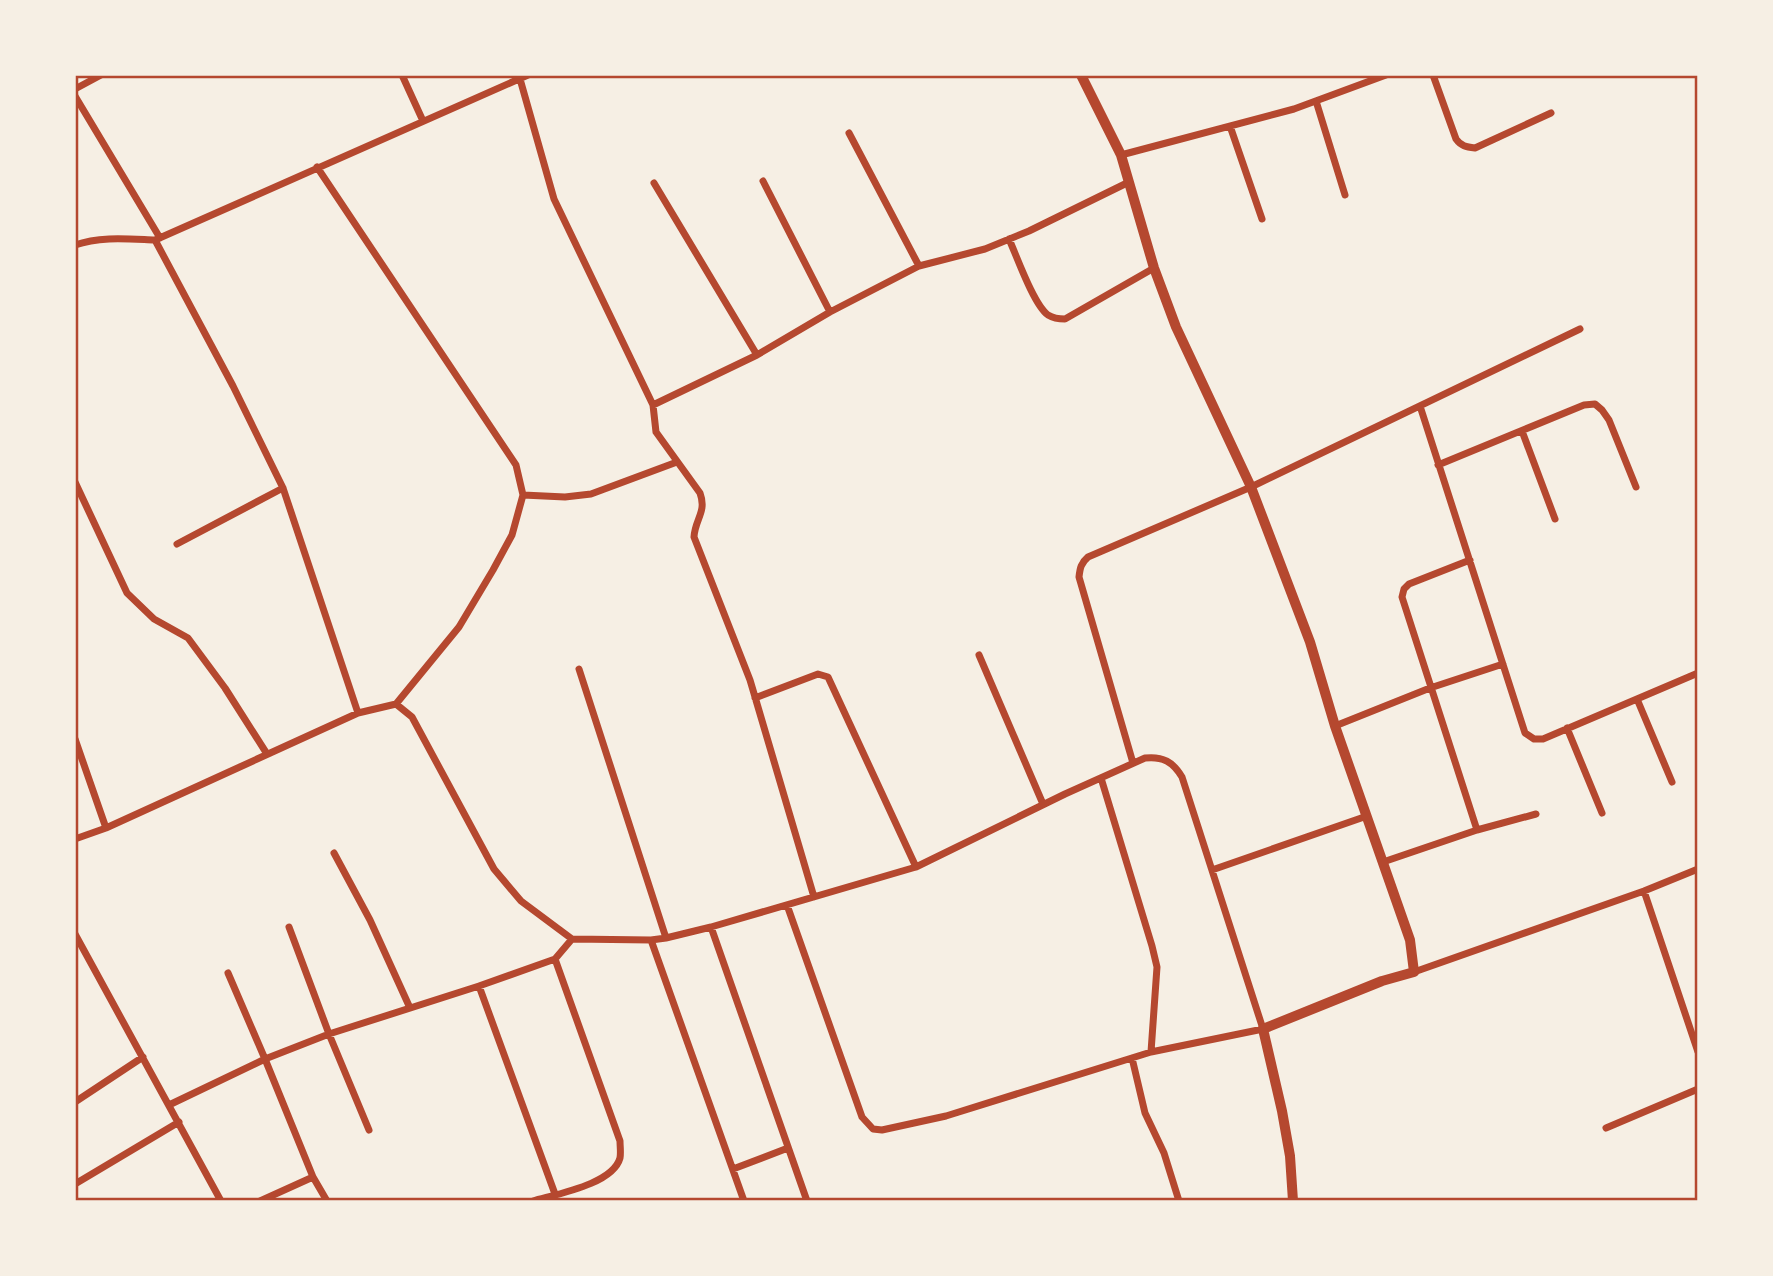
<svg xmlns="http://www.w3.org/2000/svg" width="1773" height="1276" font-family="'PT Sans Narrow',sans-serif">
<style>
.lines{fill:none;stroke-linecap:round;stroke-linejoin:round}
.minor{stroke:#b5482f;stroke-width:7}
.tertiary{stroke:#b5482f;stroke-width:10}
.neatline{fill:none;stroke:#b5482f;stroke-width:2.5}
</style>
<rect width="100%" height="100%" fill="#f6efe4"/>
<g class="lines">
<path class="minor" d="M402 75 423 121
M1433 75 1456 139C1461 146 1466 147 1475 148L1551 113
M520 79 554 199 653 405 757 355 830 312 919 266 985 249 1029 231 1129 182
M75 89 101 75
M75 96 160 238
M1316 101 1345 195
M1230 126 1262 219
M849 133 919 266
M1121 155 1294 109 1386 75
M317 167 516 465 523 495 512 535 493 570 459 627 396 704
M763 181 830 312
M654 183 757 355
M1009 239C1017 257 1034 305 1048 315 1053 318 1059 319 1065 319L1154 268
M75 245C100 236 129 239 155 240
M653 405 656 432 700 493C707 512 695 519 694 537L750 680 814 897
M1420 406 1525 733 1534 739H1543L1698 673
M1522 431 1555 519
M1438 465 1584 405 1595 404 1602 410 1609 420 1636 487
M75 482 127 593 154 619 188 638 225 688 267 754
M523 495 565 497 591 494 677 462
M177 544 283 488
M1470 560 1409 584 1404 589 1402 597 1477 830
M979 655 1043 804
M579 669 666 938
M755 698 818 674 828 677 916 867
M1637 699 1672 782
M358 713 283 488 233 386 155 240 528 75
M1335 726 1430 688 1503 664
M1567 728 1602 813
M75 739 106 828
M1133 763 1079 577C1080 568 1081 563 1088 557L1251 487 1580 329
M1101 778 1152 946 1157 967 1151 1052
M75 839 106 828 358 713 396 704 412 717 494 869 521 901 572 939 651 940 666 938 711 927 916 867 1065 794 1145 758C1163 756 1173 762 1182 777L1263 1029 1151 1052 946 1116 882 1130 873 1129 862 1117 787 905
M334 853 370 920 410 1008
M1383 862 1477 830 1536 814
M1212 870 1367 816
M1644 891 1698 1052
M289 927 329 1034 369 1130
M711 927 807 1201
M75 934 221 1201
M651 940 744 1201
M1414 972 1644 891 1698 869
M228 973 265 1059 313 1177 327 1201
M479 986 555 1194
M1132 1058 1145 1113 1164 1153 1179 1201
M75 1102 143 1057
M169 1105 265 1059 329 1034 479 986 555 959
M1606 1128 1698 1089
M733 1169 788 1148
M75 1184 179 1122
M260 1201 313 1177
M533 1201C557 1194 613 1184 620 1158 621 1153 620 1146 620 1141L555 959 572 939"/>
<path class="tertiary" d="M1081 75 1121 155 1154 268 1176 327 1251 487 1310 642 1335 726 1410 940 1414 972 1382 981 1263 1029 1282 1111 1290 1156 1293 1201"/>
</g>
<rect width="1773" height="1276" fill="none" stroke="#f6efe4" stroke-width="154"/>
<rect x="77" y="77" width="1619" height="1122" class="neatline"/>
</svg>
